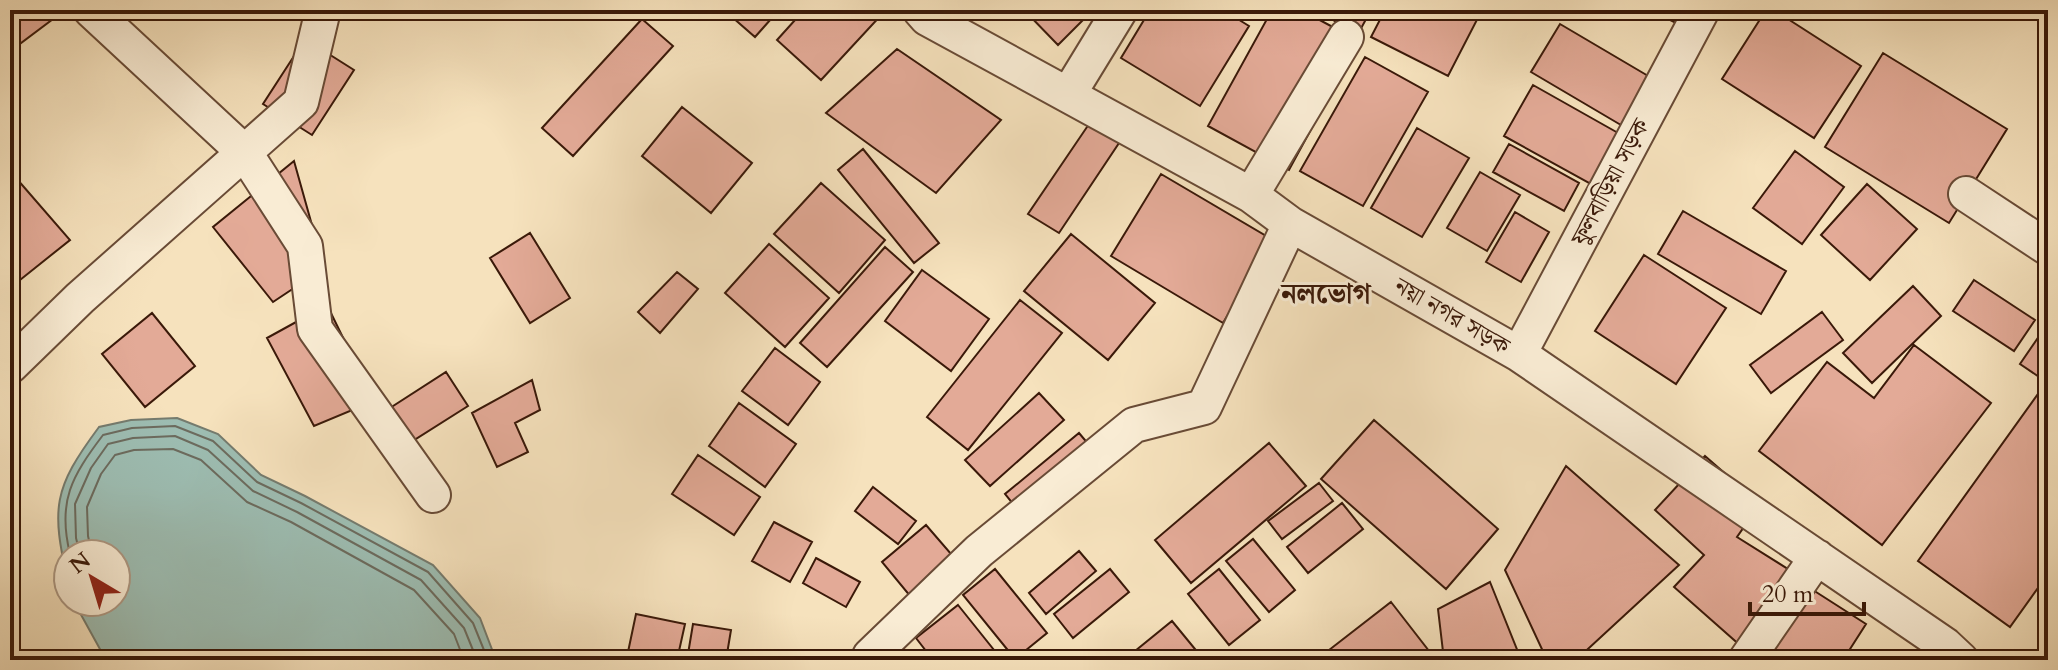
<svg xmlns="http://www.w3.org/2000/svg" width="2058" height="670" font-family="Cardo,'Noto Serif Bengali',serif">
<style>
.water{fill:#9dbdb2;stroke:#757b6e;stroke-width:2}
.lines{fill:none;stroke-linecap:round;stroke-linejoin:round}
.shore{stroke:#6c6b5e;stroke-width:2}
.building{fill:#e3aa97;stroke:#3a1909;stroke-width:2}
.street-casing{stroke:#694b36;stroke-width:38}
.street{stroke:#f9ecd4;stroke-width:34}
.labels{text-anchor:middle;stroke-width:6;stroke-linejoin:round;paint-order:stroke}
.street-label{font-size:24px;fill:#3a1909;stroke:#f9ecd4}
.quarter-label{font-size:28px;font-weight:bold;fill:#3a1909;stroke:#f9ecd4}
</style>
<rect width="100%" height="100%" fill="#f6e2bd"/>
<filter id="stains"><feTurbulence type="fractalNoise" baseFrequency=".0025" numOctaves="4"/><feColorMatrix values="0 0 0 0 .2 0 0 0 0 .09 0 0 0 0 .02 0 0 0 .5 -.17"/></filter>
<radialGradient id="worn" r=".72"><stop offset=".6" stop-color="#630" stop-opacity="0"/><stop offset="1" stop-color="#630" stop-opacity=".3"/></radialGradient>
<path class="water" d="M177 418 218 434 261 475 305 496 433 565 480 618 496 660H106L74 602H116V554H68V582C51 507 53 489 99 427L131 420Z"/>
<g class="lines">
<path class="shore" d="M70 554C57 501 72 476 103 435L132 428 175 426 213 441 257 482 301 503 428 572 473 623 488 660
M80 554 76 538 75 504 91 468 108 444 133 438 175 436 208 450 253 491 297 512 421 580 464 628 477 660
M92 554 88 536 87 507 101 474 115 455 134 450 173 449 201 460 247 502 291 522 414 590 454 634 464 660"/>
</g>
<path class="building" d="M10 10H65L17 46 10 37Z
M724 10H779L755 37Z
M804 10H882L884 12 821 80 777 40Z
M1024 10H1093L1058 45Z
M1150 10H1223L1249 26 1200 106 1121 58Z
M1272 10H1301L1359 41 1289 170 1208 126Z
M1315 10H1371L1358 34Z
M1385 10H1482L1448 76 1371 37Z
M1650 10H1690L1682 26Z
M1766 10H1774L1861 66 1814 138 1722 79Z
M642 19 673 46 573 156 542 128Z
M1560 24 1655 80 1626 128 1531 72Z
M305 39 354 70 312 135 263 104Z
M897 49 1001 120 936 193 826 113Z
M1883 53 2007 129 1949 223 1825 147Z
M1365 57 1428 92 1363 206 1300 171Z
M1533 85 1627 138 1598 188 1504 136Z
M682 107 752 163 711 213 642 156Z
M1089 124 1119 143 1059 233 1028 214Z
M1417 128 1469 158 1422 237 1371 208Z
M1509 144 1579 183 1564 211 1493 172Z
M863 149 939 243 914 263 838 170Z
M1795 151 1844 187 1802 244 1753 208Z
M294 161 324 268 273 302 213 227Z
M10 171 70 240 10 288Z
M1480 172 1520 195 1487 251 1447 228Z
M1161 174 1273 240 1223 323 1111 256Z
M821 183 885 240 839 293 774 234Z
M1867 184 1917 229 1870 280 1821 235Z
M1683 211 1786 271 1761 314 1658 254Z
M1515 212 1549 232 1521 282 1486 262Z
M530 233 570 298 530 323 490 258Z
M1071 234 1155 303 1108 360 1024 291Z
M769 244 829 298 785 347 725 293Z
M885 247 913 272 827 367 800 343Z
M1644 255 1726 308 1676 384 1595 331Z
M922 270 989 319 951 371 885 321Z
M677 272 698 289 660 333 638 312Z
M1974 280 2035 320 2014 351 1953 311Z
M1913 286 1941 316 1872 383 1843 353Z
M1020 300 1062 333 968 450 927 417Z
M327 305 374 401 314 426 267 338Z
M1822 312 1843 340 1771 393 1750 365Z
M152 313 195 366 145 407 102 354Z
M2048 323V383L2020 364Z
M1914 345 1991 403 1882 545 1759 451 1827 362 1874 398Z
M775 348 820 382 788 425 742 391Z
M446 372 468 406 411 442 390 408Z
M532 380 540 410 515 423 528 452 497 467 472 413Z
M2043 387 2048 391V574L2010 627 1918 561Z
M1039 393 1064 420 990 486 965 460Z
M739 403 796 444 765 487 709 446Z
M1374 420 1498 529 1446 589 1321 479Z
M1079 433 1101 459 1026 520 1005 494Z
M1269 443 1306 486 1191 583 1155 540Z
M698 455 760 497 734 535 672 494Z
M1705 456 1760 504 1737 537 1799 576 1742 647 1674 587 1704 555 1655 510Z
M1566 466 1679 565 1576 660H1547L1505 570Z
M1319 483 1333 501 1282 539 1268 521Z
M873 487 916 521 898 544 855 511Z
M1342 503 1363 529 1308 573 1287 547Z
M774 522 812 542 790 582 752 561Z
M926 525 971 577 925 614 882 562Z
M1253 539 1295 590 1269 612 1226 561Z
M1079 551 1096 571 1046 614 1029 593Z
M816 558 860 582 846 607 803 583Z
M995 569 1047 633 1015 659 963 595Z
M1110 569 1129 592 1073 638 1054 614Z
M1219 569 1260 620 1229 645 1188 594Z
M1490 582 1518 652 1508 660H1444L1438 609Z
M1802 583 1866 624 1843 660H1752Z
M1391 602 1436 660H1323L1320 657Z
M958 605 1002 660H933L916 638Z
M636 614 685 624 677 660 628 652Z
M1172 621 1204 660H1124Z
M693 624 731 630 726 660H687Z"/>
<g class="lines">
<defs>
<path id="street" d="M91 10 245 153 305 246 315 329 433 495
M920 10 927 18 1251 195 1290 224 1519 354 1945 645 1961 660
M1068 95 1120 10
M1966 194 2048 248
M1251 195 1346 37
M1519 354 1702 10
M10 366 80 298 301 102 323 10
M870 656 979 551 1134 425 1204 407 1290 224
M1746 660 1817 557"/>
</defs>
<use href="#street" class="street-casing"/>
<use href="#street" class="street"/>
</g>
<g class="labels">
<g class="street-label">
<text transform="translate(1610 182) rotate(-62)" y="8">ফুলবাড়িয়া সড়ক</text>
<text transform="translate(1452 316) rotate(30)" y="8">নয়া নগর সড়ক</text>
</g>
<g class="quarter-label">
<text x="1326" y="303">নলভোগ</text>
</g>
</g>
<rect width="2058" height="670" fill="none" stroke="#f6e2bd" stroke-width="40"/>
<rect x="12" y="12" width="2034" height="646" fill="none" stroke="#3a1909" stroke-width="4"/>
<rect x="20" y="20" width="2018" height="630" fill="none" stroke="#3a1909" stroke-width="2"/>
<g transform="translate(92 578) rotate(322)"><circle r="38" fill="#f9ecd4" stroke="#ad9883" stroke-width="2"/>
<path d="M0-6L14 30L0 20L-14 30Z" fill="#8f2418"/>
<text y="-12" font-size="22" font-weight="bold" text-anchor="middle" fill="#3a1909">N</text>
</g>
<path d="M1750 602v12h114v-12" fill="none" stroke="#3a1909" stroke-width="4"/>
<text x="1762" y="602" font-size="24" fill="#3a1909" stroke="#f9ecd4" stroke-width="6" paint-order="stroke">20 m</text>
<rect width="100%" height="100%" filter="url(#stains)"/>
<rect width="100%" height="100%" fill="url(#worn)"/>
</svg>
